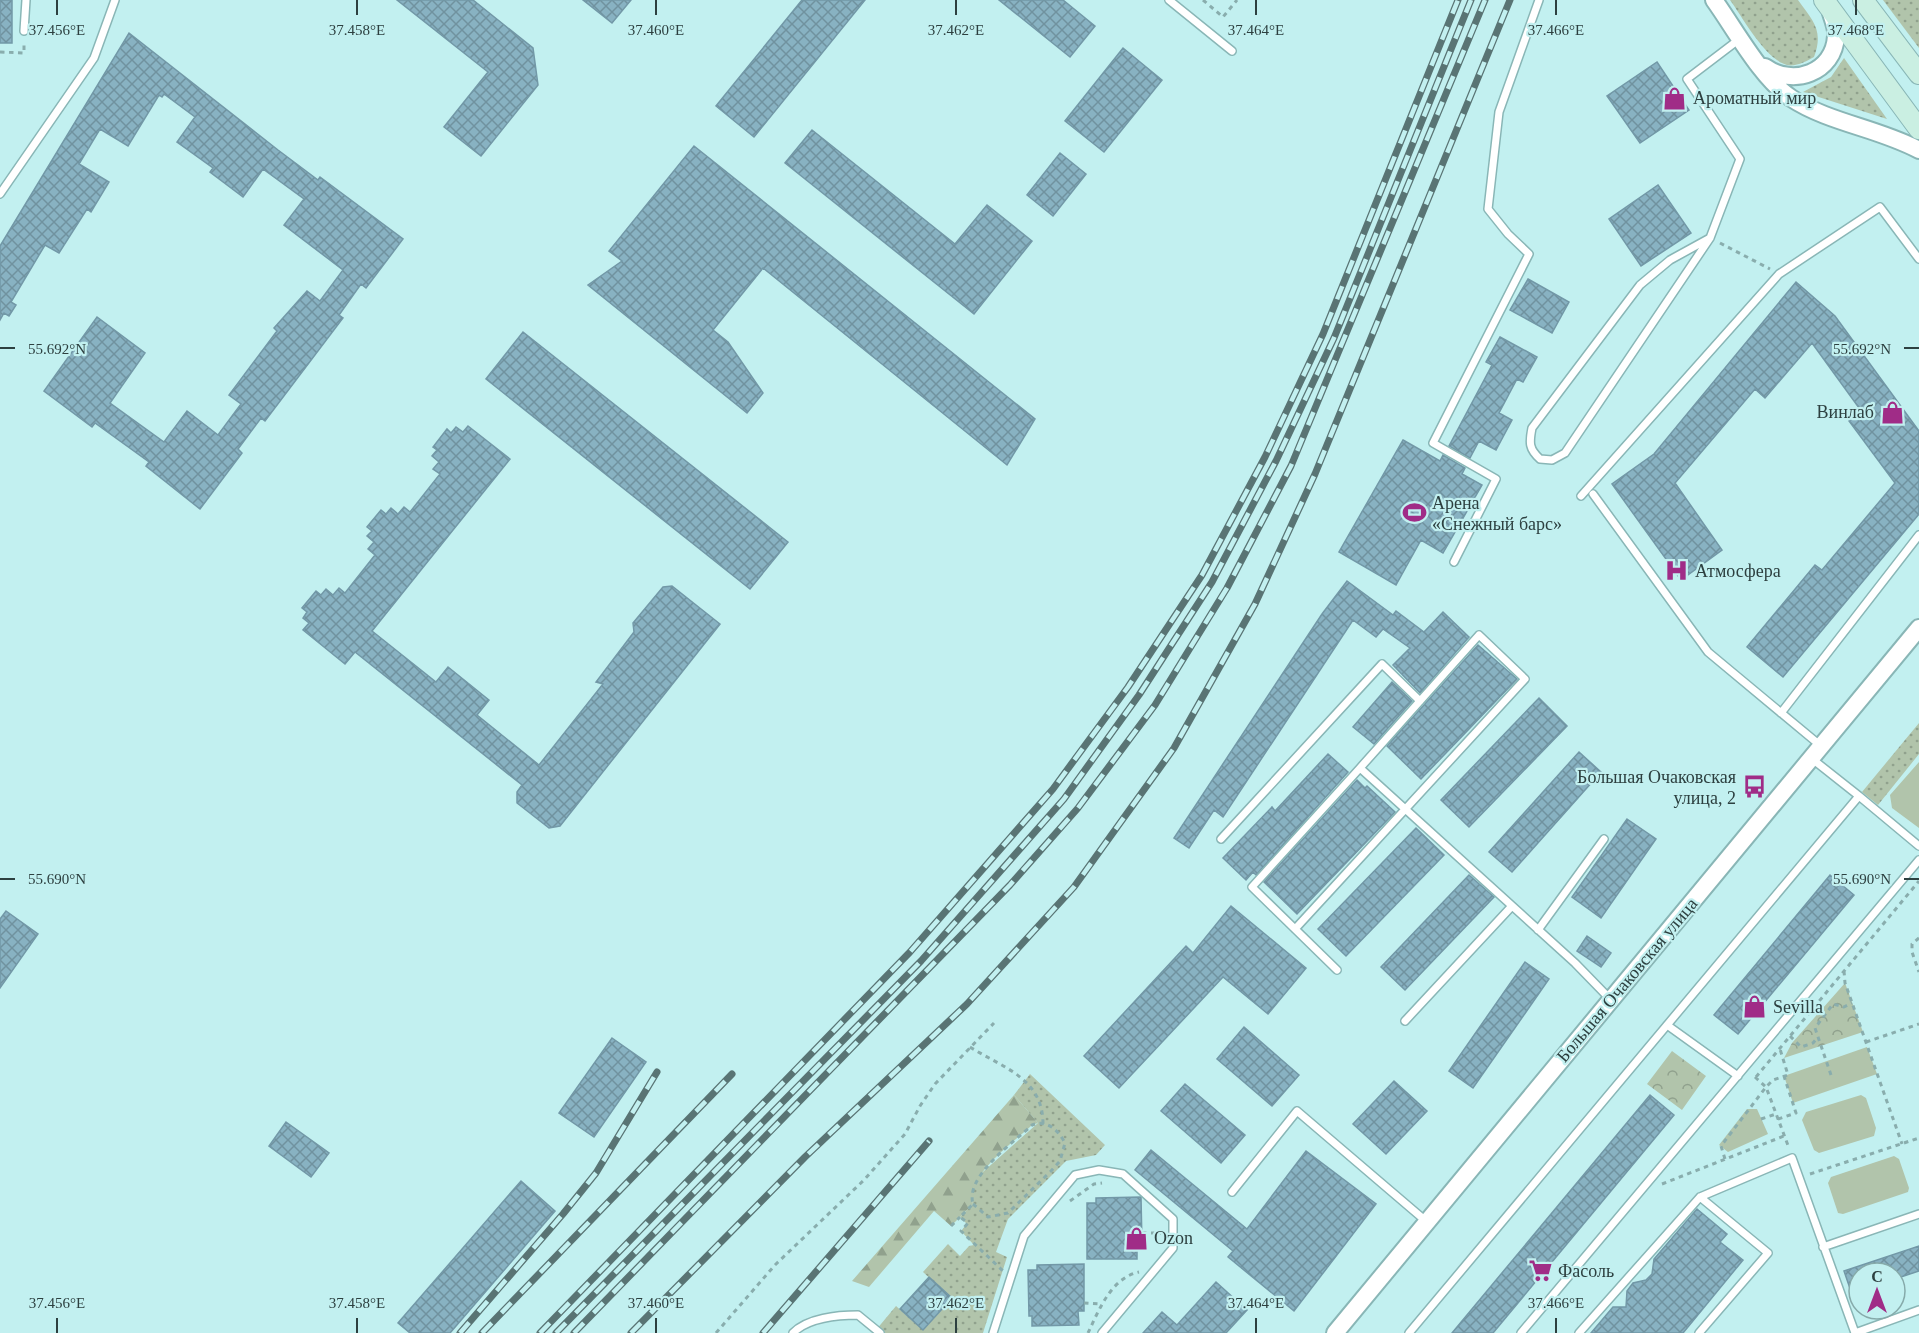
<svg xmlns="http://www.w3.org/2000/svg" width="1919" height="1333" font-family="Georgia,serif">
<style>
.grass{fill:url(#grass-dots)}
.forest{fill:url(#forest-firs)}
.park{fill:url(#park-crowns)}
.pitch{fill:#b1c4ab}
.building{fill:url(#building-cross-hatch);stroke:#7298a7;stroke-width:1.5}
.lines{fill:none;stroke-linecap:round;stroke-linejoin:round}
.service-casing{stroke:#89b6b6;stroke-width:10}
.tertiary-casing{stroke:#89b6b6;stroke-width:20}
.secondary-casing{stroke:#89b6b6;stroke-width:22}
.path{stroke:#89adad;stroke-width:3;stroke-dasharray:4.5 4.5;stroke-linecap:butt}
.service{stroke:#fff;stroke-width:7}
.tertiary{stroke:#fff;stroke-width:16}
.secondary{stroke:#caefe2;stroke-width:20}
.rail-casing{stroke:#597474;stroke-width:7}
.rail{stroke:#c2f0f0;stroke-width:4.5;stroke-dasharray:14;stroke-linecap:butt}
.ticks{fill:none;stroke:#2d4040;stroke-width:2}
.labels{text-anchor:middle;stroke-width:4.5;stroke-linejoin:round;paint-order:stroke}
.poi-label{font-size:18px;fill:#2d4040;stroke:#c2f0f0;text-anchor:start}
.street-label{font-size:18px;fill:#2d4040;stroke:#c2f0f0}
.ticks-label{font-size:15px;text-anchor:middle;fill:#2d4040;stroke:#c2f0f0;stroke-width:4.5;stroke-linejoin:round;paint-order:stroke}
</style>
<defs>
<pattern id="grass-dots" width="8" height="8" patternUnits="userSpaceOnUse" patternTransform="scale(1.5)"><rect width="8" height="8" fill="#b1c4ab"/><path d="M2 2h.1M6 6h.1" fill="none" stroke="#90a18d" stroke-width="1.8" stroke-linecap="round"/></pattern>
<pattern id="forest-firs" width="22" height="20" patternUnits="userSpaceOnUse" patternTransform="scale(1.5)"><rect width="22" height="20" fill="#b1c4ab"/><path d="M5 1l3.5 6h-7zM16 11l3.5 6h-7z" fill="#90a18d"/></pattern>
<pattern id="park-crowns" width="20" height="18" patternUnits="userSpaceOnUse" patternTransform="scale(1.5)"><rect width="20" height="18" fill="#b1c4ab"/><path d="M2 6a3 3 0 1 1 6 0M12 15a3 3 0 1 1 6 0" fill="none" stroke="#90a18d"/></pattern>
<pattern id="building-cross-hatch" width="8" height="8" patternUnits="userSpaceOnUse" patternTransform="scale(1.5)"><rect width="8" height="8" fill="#88b2c2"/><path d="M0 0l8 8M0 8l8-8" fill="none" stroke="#70929f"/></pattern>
</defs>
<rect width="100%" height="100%" fill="#c2f0f0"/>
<path class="grass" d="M1730 0H1798C1813 21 1824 30 1814 57 1807 61 1796 67 1787 65 1765 59 1743 18 1730 0Z
M1883 0H1919V48Z
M1844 58 1887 119 1803 92 1831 77Z
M1919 723V754L1878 805 1862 792Z
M1030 1074 1105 1145 1096 1155 1066 1161 1008 1219 996 1252 1007 1257 983 1333H880L876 1330 896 1306 923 1330 952 1299 923 1272 948 1244 960 1256 969 1246 974 1245 961 1231 967 1224 960 1217 973 1204 970 1193 975 1179 1038 1123 1014 1095Z"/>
<path class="forest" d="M1014 1095 1038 1123 1032 1125C1013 1143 965 1176 973 1204L951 1226 934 1211 869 1287 852 1281Z"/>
<path class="park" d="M1845 983 1863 1032 1784 1058 1792 1043Z
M1672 1051 1706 1076 1682 1110 1647 1084Z"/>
<path class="pitch" d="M1919 762V828L1892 808 1890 795Z
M1867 1047 1877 1074 1793 1103 1784 1076Z
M1861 1095 1866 1098 1876 1128 1874 1136 1819 1153 1814 1150 1802 1120 1806 1112Z
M1747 1109H1757L1768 1134 1728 1152 1719 1145Z
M1894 1156 1899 1159 1909 1188 1908 1192 1843 1214 1838 1213 1828 1183 1831 1177Z"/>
<path class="building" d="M0 0H12V43H0Z
M397 0H473L533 48 538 85 481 156 444 127 488 72Z
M583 0H631L612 23Z
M802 0H865L754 137 716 106Z
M999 0H1063L1095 26 1070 57Z
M129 33 278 150 318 180 320 177 403 239 366 288 361 284 339 315 343 318 265 421 261 418 238 449 242 453 200 509 146 466 149 462 95 423 92 427 44 391 97 317 145 353 110 403 164 442 187 411 218 435 241 404 229 395 277 331 274 328 307 291 320 301 343 270 284 225 304 199 263 169 243 197 210 172 213 168 177 142 195 117 164 94 162 97 159 95 128 146 100 129 79 164 109 182 91 212 87 209 59 253 45 245 11 302 16 305 9 316 4 313 0 320V246Z
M1123 48 1162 80 1104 152 1065 121Z
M1657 62 1689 110 1640 143 1607 96Z
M812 130 955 244 987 205 1032 241 974 314 785 163Z
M694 146 1035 419 1007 465 763 268 713 330 728 342 763 393 747 413 588 285 622 261 609 251Z
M1060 153 1086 174 1053 216 1027 195Z
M1658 185 1691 233 1641 266 1609 219Z
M1528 279 1569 302 1552 333 1510 310Z
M1796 282 1835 316 1919 431V514L1783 677 1747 647 1815 565 1822 570 1895 483 1849 421 1862 412 1812 343 1765 398 1755 389 1675 483 1722 550 1681 580 1612 484 1654 454Z
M523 332 788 542 750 589 486 379Z
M1500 337 1537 357 1523 382 1517 379 1499 413 1512 420 1496 450 1479 441 1470 458 1449 446 1492 365 1486 362Z
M468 426 510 459 372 631 436 682 448 667 489 700 477 715 539 765 603 684 596 682 634 632 633 623 663 587 672 586 720 624 560 826 549 828 517 803V792L522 785 355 652 345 664 303 630 309 623 303 618 307 612 302 608 316 591 321 595 326 589 333 595 339 588 345 593 375 555 368 549 374 542 367 536 372 531 367 527 381 510 386 514 391 508 398 514 404 507 410 512 440 474 433 469 439 462 432 456 437 450 433 447 447 429 451 433 456 427 463 432Z
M1403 440 1440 461 1443 455 1465 468 1462 474 1482 485 1443 553 1421 540 1396 585 1339 552Z
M1347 581 1393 615 1396 611 1424 632 1443 612 1469 637 1420 693 1393 665 1410 648 1383 629 1376 637 1353 620 1223 817 1214 810 1189 848 1174 838 1322 614Z
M1478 645 1517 679 1421 779 1387 746Z
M1392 682 1412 701 1374 744 1353 727Z
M1539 698 1567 726 1469 827 1441 800Z
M1579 752 1601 772 1512 872 1489 852Z
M1328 754 1348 772 1256 875 1253 872 1246 880 1223 858 1272 807 1275 811Z
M1357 780 1365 788 1367 786 1395 812 1297 914 1264 882Z
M1627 819 1656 839 1601 918 1572 897Z
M1416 828 1444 855 1346 956 1318 929Z
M1469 875 1494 897 1405 990 1381 967Z
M1830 875 1854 895 1738 1034 1714 1015Z
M1231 906 1306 968 1268 1014 1223 977 1119 1088 1084 1056 1186 946 1193 953Z
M6 911 38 934 0 988V919Z
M1587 936 1611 953 1601 967 1577 951Z
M1525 962 1549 979 1473 1088 1449 1071Z
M1244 1027 1299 1075 1272 1106 1217 1059Z
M612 1038 646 1062 594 1137 559 1113Z
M1394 1081 1427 1111 1386 1154 1353 1124Z
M1185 1084 1245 1135 1221 1163 1161 1111Z
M1650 1095 1674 1115 1493 1333H1452Z
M286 1122 329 1153 311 1177 269 1146Z
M1151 1150 1247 1229 1306 1151 1376 1204 1294 1311 1228 1257 1233 1251 1135 1170Z
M521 1181 555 1211 450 1333H410L398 1323Z
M1141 1197 1142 1244H1137V1259H1087V1203H1096V1198Z
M1697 1209 1727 1234 1720 1242 1743 1260 1683 1333H1591L1613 1307H1626L1627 1291 1633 1283 1646 1280 1652 1274 1654 1259Z
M1919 1246V1271L1895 1279V1273H1859V1308L1857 1309 1844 1271Z
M1084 1264V1311H1078L1079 1325 1032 1326V1316H1029L1028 1270H1037V1265Z
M929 1277 952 1298 923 1330 900 1309Z
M1216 1282 1247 1310 1226 1333H1143L1162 1312 1177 1325Z"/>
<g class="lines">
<defs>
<path id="service" d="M1169 0 1232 51
M24 31 26 0
M0 194 94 58 115 0
M1710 238 1670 260 1640 285 1532 428C1529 443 1529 449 1540 459L1552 460 1565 453 1710 238 1740 159 1687 79 1733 44
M1593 494 1708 652 1821 746
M1581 496 1779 274 1880 207 1919 259
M1454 562 1496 479 1433 443 1529 254 1508 234 1488 209 1499 112 1539 0
M1781 713 1919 535
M1859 796 1919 846
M1221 839 1382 664 1420 701
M1295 929 1525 679 1479 635 1360 768
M1538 930 1604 839
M1337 970 1252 887 1360 768 1575 963 1611 1000
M1405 1021 1512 906
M1667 1025 1738 1076
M1232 1192 1297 1111 1427 1222
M1823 1247 1919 1214
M793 1333C807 1318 838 1315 858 1315L880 1333
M993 1333 1024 1236 1075 1175 1099 1170 1123 1174 1173 1219V1248L1102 1333
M1409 1333 1859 796 1811 758
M1521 1333 1919 860
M1579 1333 1700 1197 1792 1158 1855 1333
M1699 1333 1768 1253 1700 1197
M1855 1333 1919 1310"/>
<path id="tertiary" d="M1714 0C1735 29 1761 78 1791 98 1829 123 1878 128 1919 150
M1765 67C1793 87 1834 73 1836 36 1837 29 1833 20 1831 13
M1335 1333 1919 628"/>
<path id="secondary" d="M1824 0 1919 129
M1863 0 1919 74"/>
</defs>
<use href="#service" class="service-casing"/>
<use href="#tertiary" class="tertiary-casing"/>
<use href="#secondary" class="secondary-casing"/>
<path class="path" d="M1203 0 1223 17 1237 0
M0 52 24 53V42
M1720 243 1770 269
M1919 938 1912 944V952L1919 972
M1844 971 1845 983 1902 1144
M1790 1036 1801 1047 1813 1043 1818 1037
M1866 1042 1919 1024
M970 1047C1003 1068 1043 1078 1043 1124
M1831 1075 1815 1028 1833 1004 1844 1007 1852 1003
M1755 1077 1766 1087 1789 1148
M1756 1077 1919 881
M1761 1119 1776 1114
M1778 1119 1796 1113 1784 1076
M1725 1159 1721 1146 1766 1087 1773 1080 1788 1075 1780 1049
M1810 1174 1919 1138
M1662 1184 1784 1136
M1070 1201 1094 1184 1102 1183
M973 1204 988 1217 1008 1213 1051 1171 1060 1161 1065 1143C1058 1130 1047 1119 1032 1125 1013 1143 965 1176 973 1204L960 1217 968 1223 961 1231 1003 1271
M951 1226 960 1217
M1142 1233H1161
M1084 1303 1102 1304
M716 1333 775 1265 864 1180 905 1134 920 1106 935 1084 994 1023
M1088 1333C1099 1310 1111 1278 1139 1272"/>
<use href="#service" class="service"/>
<use href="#tertiary" class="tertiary"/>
<use href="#secondary" class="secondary"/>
<defs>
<path id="rail" d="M460 1333 563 1214 596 1173 657 1072
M482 1333 732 1074
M540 1333 910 952 1053 789 1128 687 1202 575 1265 457 1323 334 1458 0
M556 1333 921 961 1064 799 1139 695 1212 582 1276 461 1334 338 1471 0
M574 1333 1010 885 1078 808 1155 705 1227 588 1291 466 1485 0
M631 1333 805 1157 967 1004 1074 887 1174 748 1255 604 1315 474 1510 0
M763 1333 929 1141"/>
</defs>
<use href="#rail" class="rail-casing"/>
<use href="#rail" class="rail"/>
</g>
<path class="ticks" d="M57 0V15M357 0V15M656 0V15M956 0V15M1256 0V15M1556 0V15M1856 0V15M0 348H15M1904 348H1919M0 879H15M1904 879H1919M57 1318V1333M357 1318V1333M656 1318V1333M956 1318V1333M1256 1318V1333M1556 1318V1333"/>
<defs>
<symbol id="shop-bare" viewBox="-9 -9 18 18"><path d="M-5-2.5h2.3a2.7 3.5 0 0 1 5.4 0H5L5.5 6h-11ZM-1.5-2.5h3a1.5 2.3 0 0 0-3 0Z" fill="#a02c87" stroke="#c2f0f0" stroke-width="2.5" paint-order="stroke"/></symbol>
<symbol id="stadium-bare" viewBox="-9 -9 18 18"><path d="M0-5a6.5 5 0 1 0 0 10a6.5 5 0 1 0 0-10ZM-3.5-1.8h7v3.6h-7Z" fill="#a02c87" stroke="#c2f0f0" stroke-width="2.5" paint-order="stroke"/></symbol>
<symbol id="hospital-bare" viewBox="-9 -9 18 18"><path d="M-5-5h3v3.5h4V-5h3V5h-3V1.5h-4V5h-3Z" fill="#a02c87" stroke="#c2f0f0" stroke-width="2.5" paint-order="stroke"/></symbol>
<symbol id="bus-bare" viewBox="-9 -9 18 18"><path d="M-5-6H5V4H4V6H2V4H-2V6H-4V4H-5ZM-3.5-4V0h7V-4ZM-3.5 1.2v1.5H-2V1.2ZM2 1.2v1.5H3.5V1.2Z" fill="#a02c87" stroke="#c2f0f0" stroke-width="2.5" paint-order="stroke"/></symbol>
<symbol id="supermarket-bare" viewBox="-9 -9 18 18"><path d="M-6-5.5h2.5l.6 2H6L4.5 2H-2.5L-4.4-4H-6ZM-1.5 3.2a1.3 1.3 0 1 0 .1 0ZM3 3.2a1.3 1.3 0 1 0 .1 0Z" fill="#a02c87" stroke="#c2f0f0" stroke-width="2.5" paint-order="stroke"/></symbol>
</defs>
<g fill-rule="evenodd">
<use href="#shop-bare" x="1658" y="82" width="33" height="33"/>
<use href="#shop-bare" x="1876" y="396" width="33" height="33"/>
<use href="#stadium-bare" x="1398" y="496" width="33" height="33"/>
<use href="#hospital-bare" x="1660" y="554" width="33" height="33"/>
<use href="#bus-bare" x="1738" y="770" width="33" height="33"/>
<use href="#shop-bare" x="1738" y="990" width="33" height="33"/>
<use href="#shop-bare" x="1120" y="1222" width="33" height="33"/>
<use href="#supermarket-bare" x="1524" y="1254" width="33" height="33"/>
</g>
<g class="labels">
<g class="poi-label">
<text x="1693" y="104">Ароматный мир</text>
<text x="1874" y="418" text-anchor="end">Винлаб</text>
<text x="1432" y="509">Арена<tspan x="1432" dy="21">«Снежный барс»</tspan></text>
<text x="1695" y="577">Атмосфера</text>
<text x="1736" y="783" text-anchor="end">Большая Очаковская<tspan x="1736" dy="21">улица, 2</tspan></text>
<text x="1773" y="1013">Sevilla</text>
<text x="1154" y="1244">Ozon</text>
<text x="1558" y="1277">Фасоль</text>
</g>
<g class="street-label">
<text transform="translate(1627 980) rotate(-50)" y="6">Большая Очаковская улица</text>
</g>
</g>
<g class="ticks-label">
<text x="57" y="35">37.456°E</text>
<text x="357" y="35">37.458°E</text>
<text x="656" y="35">37.460°E</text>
<text x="956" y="35">37.462°E</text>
<text x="1256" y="35">37.464°E</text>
<text x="1556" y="35">37.466°E</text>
<text x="1856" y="35">37.468°E</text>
<text x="57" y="354">55.692°N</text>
<text x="1862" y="354">55.692°N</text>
<text x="57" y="884">55.690°N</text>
<text x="1862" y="884">55.690°N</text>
<text x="57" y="1308">37.456°E</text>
<text x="357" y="1308">37.458°E</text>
<text x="656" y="1308">37.460°E</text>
<text x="956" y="1308">37.462°E</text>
<text x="1256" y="1308">37.464°E</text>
<text x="1556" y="1308">37.466°E</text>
</g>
<g transform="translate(1877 1291)"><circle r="28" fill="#c2f0f0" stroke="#86aaaa" stroke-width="1.5"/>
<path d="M0-4.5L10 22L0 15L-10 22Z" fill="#a02c87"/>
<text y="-9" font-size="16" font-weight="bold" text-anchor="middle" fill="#2d4040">С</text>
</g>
</svg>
